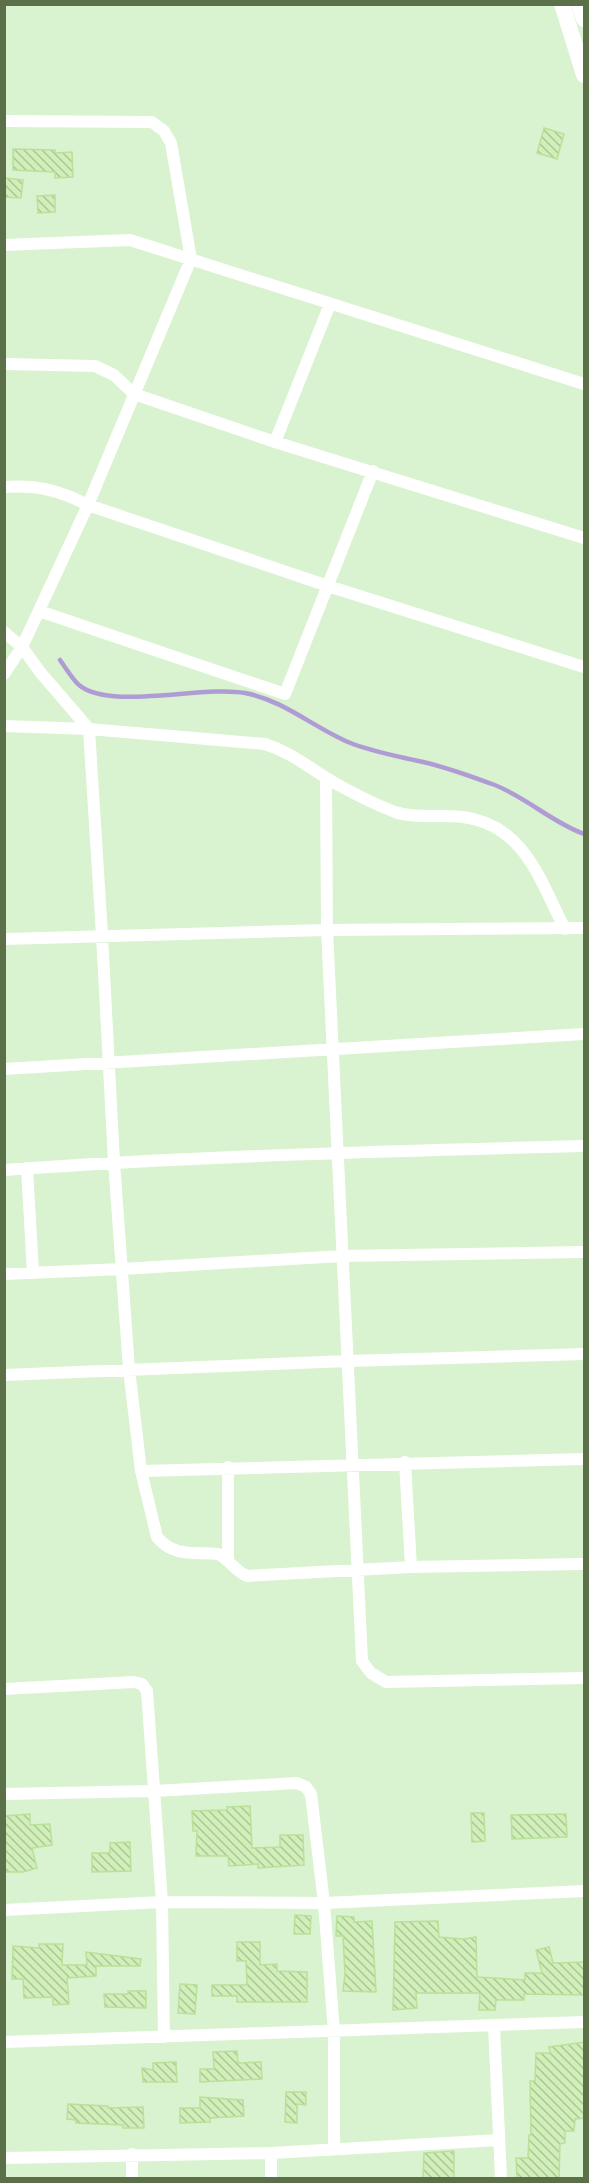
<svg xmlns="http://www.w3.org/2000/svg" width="589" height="2183" font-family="'Source Sans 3',sans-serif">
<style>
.residential{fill:#d9f2cf}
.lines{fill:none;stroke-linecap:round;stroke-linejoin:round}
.stream{stroke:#af9cd4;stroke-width:4.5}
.building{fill:url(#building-back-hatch);stroke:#b9e19a;stroke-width:1.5}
.street{stroke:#fff;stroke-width:12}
.secondary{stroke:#fff;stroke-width:16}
</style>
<defs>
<pattern id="building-back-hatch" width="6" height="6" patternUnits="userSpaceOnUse" patternTransform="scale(1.5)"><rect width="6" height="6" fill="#d0efb9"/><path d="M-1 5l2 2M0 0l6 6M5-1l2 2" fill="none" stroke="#acc698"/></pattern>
</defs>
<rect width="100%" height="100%" fill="#e6fbe0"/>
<path class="residential" d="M5 5H584V2178H5Z"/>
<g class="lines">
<path class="stream" d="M60 660C66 668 72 679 79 685 110 711 203 685 245 693 283 700 313 727 348 742 372 752 397 756 423 762 446 767 470 776 492 784 525 796 551 822 584 834"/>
</g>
<path class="building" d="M544 128 564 134 557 159 537 153Z
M13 149 55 150V153L72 152 73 177 55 178V172L13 170Z
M4 178 23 180 21 198 4 197Z
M55 195V212L38 213 37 196Z
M250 1806 252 1848 280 1847V1835H303L304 1865 258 1868V1864L229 1866 228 1856H196L197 1831H193L192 1811 227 1810V1807Z
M471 1813H484L485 1841 472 1842Z
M30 1814V1825L50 1824 52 1845 32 1848 37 1868 23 1872H4V1816Z
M566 1814 567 1837 512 1839 511 1815Z
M130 1842 131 1871 92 1872V1853H110V1843Z
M295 1915 311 1916 310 1934H294Z
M337 1916 354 1917V1922L372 1921 376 1992 343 1991 345 1974 343 1936H336Z
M438 1921 439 1937 464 1939 476 1937 477 1977 525 1980V1973H542L536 1950 549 1947 553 1963 585 1962V1995L524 1994V2000H496L495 2010H479L480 1993H416L417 2008 393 2010 395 1922Z
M237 1942H260V1965L277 1964V1971L307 1972V2002H237V1996H212V1985H247L246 1961H237Z
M39 1944H63L62 1965H87L86 1952 141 1959 140 1966H96V1976L67 1978 69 2004 53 2005V1997L24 1998 23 1979H12L13 1946 39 1948Z
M180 1984 197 1985 195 2014 178 2013Z
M128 1991H146V2008L105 2007 104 1994H128Z
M585 2042V2118L575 2119 574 2131H565V2143L560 2144 559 2178H517L516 2158H528L529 2135H531L530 2081H535L536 2053H550L549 2047Z
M237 2051 238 2063 261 2062 262 2079 200 2082V2069H214L213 2052Z
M176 2062 177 2082H143L142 2068 153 2070V2063Z
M286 2092H306V2105L297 2104V2123L285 2122Z
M200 2097 243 2100 244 2116 210 2118V2122L180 2123V2108H200Z
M68 2104 108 2106V2108L143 2107 144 2128H123V2125L76 2123V2120L67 2119Z
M454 2151V2178H423L424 2153Z"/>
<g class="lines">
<path class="street" d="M4 121 152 122 164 131 171 143 191 259 88 505 22 647 4 674
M4 245 130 240 584 384
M4 364 95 366 114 375 134 394 275 442 584 538
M275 442 330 304
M4 487C37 485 59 490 88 505L328 586 584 667
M39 611 285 694 373 471
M4 632 22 647 40 672 89 729 265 744C290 752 304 764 325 777 344 789 374 804 395 812 415 819 441 814 463 817 525 825 540 881 565 929
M4 726 89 729 102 935 114 1162 129 1369 141 1471 157 1537C173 1557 194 1552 218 1554 229 1559 235 1571 247 1576L411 1567 584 1564
M326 778 327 930 362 1661 371 1673 386 1682 584 1678
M4 939 327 930 584 928
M4 1069 584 1034
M27 1168 33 1273
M4 1170C198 1156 391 1151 584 1146
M4 1274 122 1269 342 1256 584 1252
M4 1375 348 1361 584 1354
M405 1462 411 1567
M228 1467V1561
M141 1471 584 1459
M4 1689 134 1682 142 1684 147 1691 162 1902 164 2037
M4 1794 154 1791 297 1783 306 1787 311 1794 324 1903 334 2032V2148
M4 1910 162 1902 324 1903 584 1891
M494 2026 501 2178
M4 2042 584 2022
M132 2154V2178
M4 2158 271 2153 499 2140
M271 2178V2153"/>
<path class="secondary" d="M562 4 584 75
M579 4 584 19"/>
</g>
<rect width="589" height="2183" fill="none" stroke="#5b7049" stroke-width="12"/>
</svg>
